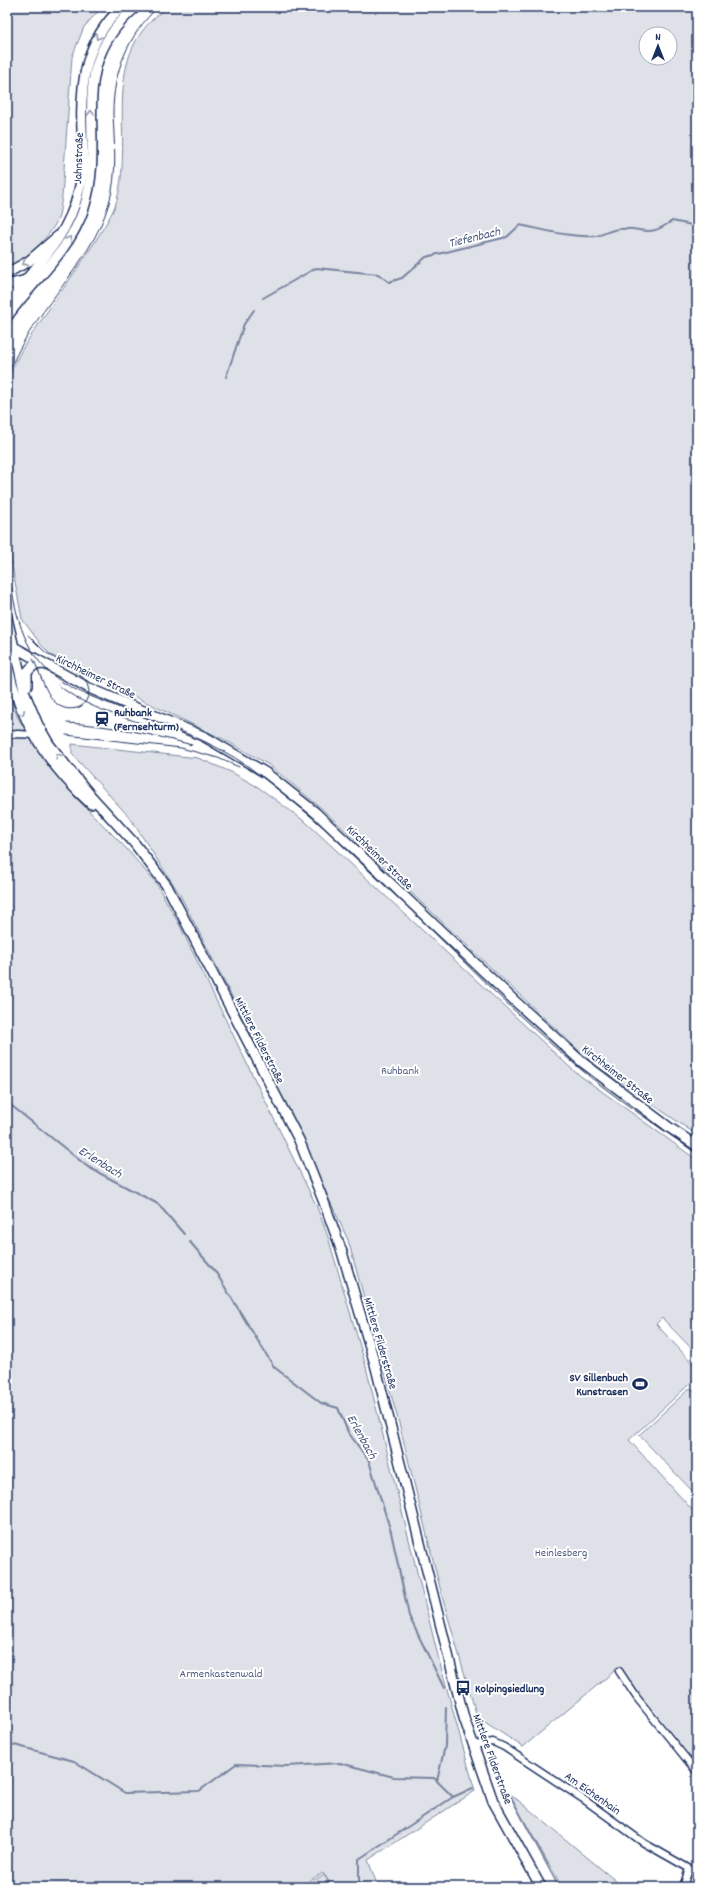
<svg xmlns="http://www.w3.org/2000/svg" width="704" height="1894" font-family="Dekko,sans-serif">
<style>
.green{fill:#dee1e7;stroke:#7c88a2;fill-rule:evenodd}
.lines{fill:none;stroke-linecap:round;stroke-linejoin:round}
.stream{stroke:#77839f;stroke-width:2}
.minor-casing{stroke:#1b2f5e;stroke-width:9}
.secondary-casing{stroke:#1b2f5e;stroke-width:12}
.minor{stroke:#fff;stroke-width:6}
.secondary{stroke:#fff;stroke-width:9}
.tram{stroke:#1b2f5e;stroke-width:1}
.oneway{stroke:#8d97ae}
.labels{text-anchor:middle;stroke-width:4;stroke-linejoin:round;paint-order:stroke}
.street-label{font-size:12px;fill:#1b2f5e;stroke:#fff}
.poi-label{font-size:12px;font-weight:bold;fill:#1b2f5e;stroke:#fff;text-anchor:start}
.park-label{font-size:12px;fill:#4c5c80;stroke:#fff}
.water-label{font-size:13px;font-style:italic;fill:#49597e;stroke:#fff}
</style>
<rect width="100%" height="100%" fill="#fff"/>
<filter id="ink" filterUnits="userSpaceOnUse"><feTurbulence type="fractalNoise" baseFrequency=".025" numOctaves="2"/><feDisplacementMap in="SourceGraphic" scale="8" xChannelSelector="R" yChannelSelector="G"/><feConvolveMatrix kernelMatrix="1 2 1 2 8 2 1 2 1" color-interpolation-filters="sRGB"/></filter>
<g filter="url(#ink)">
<path class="green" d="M7 7H102L84 27 72 57 62 197C61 204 60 213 58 219 47 242 26 256 7 271Z
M168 7H697V1135L591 1062 321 808 269 765 225 740 79 670 51 655 42 646 22 619 12 566 7 528V384C13 362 24 346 36 328 56 298 77 270 96 240 103 228 113 214 117 200 135 131 97 55 168 7ZM646 34H670V58H646Z
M7 688 18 718 35 744 76 798 124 846 156 883 178 922 317 1207 328 1237 365 1363 439 1660 475 1791 368 1860 378 1887H333L323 1873 298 1887H7Z
M72 744 198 758 231 772 258 787 307 823 575 1072 697 1160V1354L662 1318 656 1324 697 1368V1377L629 1440 697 1515V1766L638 1696 618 1668 523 1747 477 1717 443 1600 399 1423 348 1240 269 1069 179 893 130 818 72 754Z
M690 1388 697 1394V1496L639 1435Z
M507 1791 623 1887H562Z
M324 1875 332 1887H302Z"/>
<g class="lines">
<path class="stream" d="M263 298 316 268 378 274 389 282 402 278 426 257 507 237 520 225C545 230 571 238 596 236 604 235 611 229 620 229 647 227 646 239 672 221L692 225 697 223
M226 377 244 324 254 310
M7 1102 88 1167 158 1204 184 1234
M190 1242 215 1271 274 1367 321 1403 338 1408 348 1432 369 1461 391 1532 409 1616 444 1688
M7 1743 74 1761 125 1793 199 1791 236 1764 287 1766 340 1763 394 1777 434 1778 453 1797 473 1788
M437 1781 445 1746 446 1707
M511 1797 559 1887
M359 1887V1859L453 1797"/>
<defs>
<path id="minor" d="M7 735 18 734 34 735
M619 1671 637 1698 697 1772
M474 1745 493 1742 504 1747 586 1801 644 1843 697 1873
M683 1887 689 1869"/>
<path id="secondary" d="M7 273 29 261 58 236
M7 285 26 280
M7 302C37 265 68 238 79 190 84 171 83 149 82 130 80 82 85 41 122 7
M7 317C33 280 69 253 84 208 108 134 63 68 136 7
M7 618 25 694 38 725 49 744 68 768 92 797 135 844 167 886 299 1140 325 1205 342 1252 375 1364 464 1718 493 1801 541 1887
M12 646 89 688 205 737 266 773 315 812 516 1002 582 1062 670 1128 697 1146
M7 664C20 721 48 765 91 804
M27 686V672L34 665 44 664"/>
</defs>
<use href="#minor" class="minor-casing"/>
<use href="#secondary" class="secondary-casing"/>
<use href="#minor" class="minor"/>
<use href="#secondary" class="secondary"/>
<path class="tram" d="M7 378C28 313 90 269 109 203 118 173 114 143 113 113 113 72 128 35 158 7
M7 553C12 592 16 638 45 668 65 689 94 697 120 708 163 724 211 740 249 767 369 855 464 972 578 1067 616 1099 657 1125 697 1154
M28 635 45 652 81 675 87 683 89 691C88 698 85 706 77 708 48 715 43 676 33 659
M58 685C89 710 124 717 160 729
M67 723C109 725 151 734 192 745
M66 735 181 748 218 758 239 767"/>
</g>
<defs><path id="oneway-chevron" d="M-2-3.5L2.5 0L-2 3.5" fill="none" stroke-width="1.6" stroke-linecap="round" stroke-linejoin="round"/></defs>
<g class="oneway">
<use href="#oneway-chevron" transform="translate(98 37) rotate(121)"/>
<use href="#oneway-chevron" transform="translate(91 113) rotate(-91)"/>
<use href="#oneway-chevron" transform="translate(69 239) rotate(-59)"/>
<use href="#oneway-chevron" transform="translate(25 263) rotate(147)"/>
<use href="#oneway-chevron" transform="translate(22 713) rotate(65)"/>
<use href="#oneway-chevron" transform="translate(58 756) rotate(-127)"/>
</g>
</g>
<defs>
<symbol id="station-bare" viewBox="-9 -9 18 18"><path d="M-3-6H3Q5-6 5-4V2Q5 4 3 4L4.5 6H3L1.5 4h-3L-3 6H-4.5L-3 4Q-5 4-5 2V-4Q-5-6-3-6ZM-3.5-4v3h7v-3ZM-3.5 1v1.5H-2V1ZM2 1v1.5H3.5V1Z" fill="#1b2f5e" stroke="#fff" stroke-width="2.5" paint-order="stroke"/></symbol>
<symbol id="stadium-bare" viewBox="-9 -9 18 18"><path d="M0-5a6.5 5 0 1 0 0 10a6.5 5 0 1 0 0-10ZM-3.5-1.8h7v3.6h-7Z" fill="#1b2f5e" stroke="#fff" stroke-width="2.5" paint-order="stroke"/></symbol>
<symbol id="bus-bare" viewBox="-9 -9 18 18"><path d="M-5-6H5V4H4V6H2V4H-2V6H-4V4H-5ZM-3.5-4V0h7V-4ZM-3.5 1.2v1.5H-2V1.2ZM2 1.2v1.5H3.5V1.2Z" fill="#1b2f5e" stroke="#fff" stroke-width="2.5" paint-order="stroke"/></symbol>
</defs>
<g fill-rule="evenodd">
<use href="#station-bare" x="91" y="708" width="22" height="22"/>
<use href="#stadium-bare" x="629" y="1373" width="22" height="22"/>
<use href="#bus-bare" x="452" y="1677" width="22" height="22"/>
</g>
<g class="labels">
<g class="street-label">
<text transform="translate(78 158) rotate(-88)" y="4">Jahnstraße</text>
<text transform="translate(96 676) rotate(26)" y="4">Kirchheimer Straße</text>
<text transform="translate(380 857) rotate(44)" y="4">Kirchheimer Straße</text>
<text transform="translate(260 1040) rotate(63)" y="4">Mittlere Filderstraße</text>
<text transform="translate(618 1074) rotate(38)" y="4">Kirchheimer Straße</text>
<text transform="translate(381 1343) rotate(74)" y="4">Mittlere Filderstraße</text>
<text transform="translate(493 1759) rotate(70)" y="4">Mittlere Filderstraße</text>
<text transform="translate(593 1793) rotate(35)" y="4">Am Eichenhain</text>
</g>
<g class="poi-label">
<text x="114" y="716">Ruhbank<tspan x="114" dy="14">(Fernsehturm)</tspan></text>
<text x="628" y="1381" text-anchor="end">SV Sillenbuch<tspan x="628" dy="14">Kunstrasen</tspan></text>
<text x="475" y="1692">Kolpingsiedlung</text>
</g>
<g class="park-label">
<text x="400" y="1074">Ruhbank</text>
<text x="561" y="1556">Heinlesberg</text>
<text x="221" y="1677">Armenkastenwald</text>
</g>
<g class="water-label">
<text transform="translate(474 236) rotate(-14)" y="5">Tiefenbach</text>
<text transform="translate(101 1161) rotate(32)" y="5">Erlenbach</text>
<text transform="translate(363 1436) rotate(61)" y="5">Erlenbach</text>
</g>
</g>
<rect width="704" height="1894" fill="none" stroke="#fff" stroke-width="24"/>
<rect x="12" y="12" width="680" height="1870" fill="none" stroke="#1b2f5e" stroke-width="1.5" filter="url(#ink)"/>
<g transform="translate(658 46)"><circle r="19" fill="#ffffff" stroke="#a4acbf"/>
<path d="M0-3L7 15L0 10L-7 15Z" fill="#1b2f5e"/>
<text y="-6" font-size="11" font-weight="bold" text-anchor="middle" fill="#1b2f5e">N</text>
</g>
</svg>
